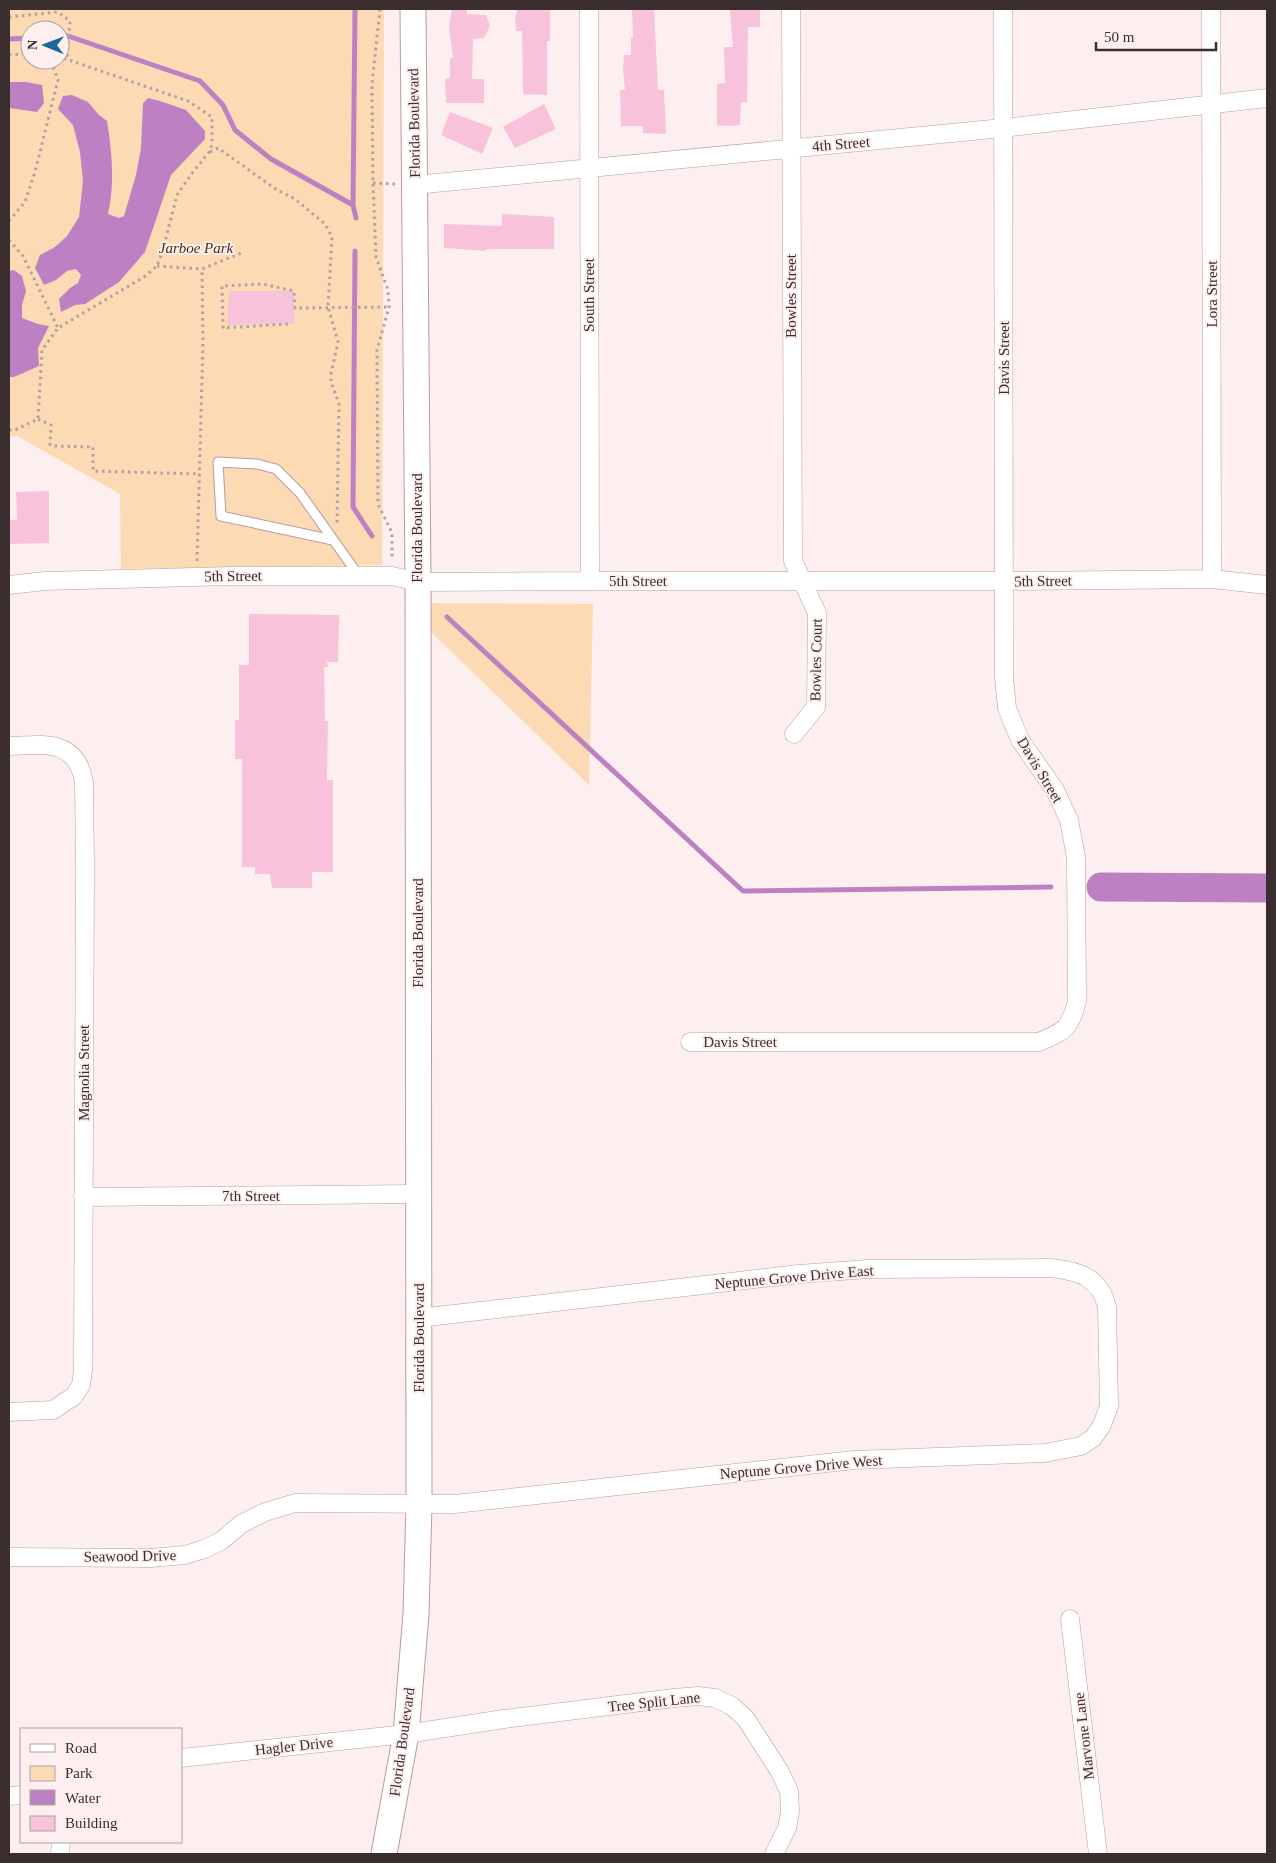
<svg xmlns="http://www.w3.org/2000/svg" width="1276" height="1863" font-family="Georgia,serif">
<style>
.green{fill:#fcdab3;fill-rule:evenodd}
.water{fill:#bd81c3}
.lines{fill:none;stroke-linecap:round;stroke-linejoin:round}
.stream{stroke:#bd81c3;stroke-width:5}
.river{stroke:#bd81c3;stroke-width:29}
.building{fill:#f8c2da}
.lane-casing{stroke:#bc9b9c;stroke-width:11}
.street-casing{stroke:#bc9b9c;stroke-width:19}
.secondary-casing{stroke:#bc9b9c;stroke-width:27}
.path{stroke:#b0a2a2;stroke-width:3;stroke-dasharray:2.5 4;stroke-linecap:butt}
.lane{stroke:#fff;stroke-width:9}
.street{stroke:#fff;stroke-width:18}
.secondary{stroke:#fff;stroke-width:25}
.labels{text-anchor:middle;stroke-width:4;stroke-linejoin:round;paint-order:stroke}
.street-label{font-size:15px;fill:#3b2e2e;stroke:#fdefef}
.park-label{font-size:15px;font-style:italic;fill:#462e0e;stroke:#fdefef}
</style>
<rect width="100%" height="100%" fill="#fdefef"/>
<path class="green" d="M9 9H384L382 565 121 569 120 494 17 436 9 437ZM30 30H60V60H30Z
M429 603 593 604 589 785 428 629Z"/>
<path class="water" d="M9 82H26L42 85 44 103 37 112 9 108Z
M72 95 88 102 99 115 107 121C112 152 115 183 108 214L119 218 124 216 136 175 141 148 143 103 148 98 160 101 186 110 205 131V139L171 175 145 252 119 282 85 304 75 305 61 312 59 299 70 288 78 283 81 275 76 269 67 271 56 280 44 285 35 268 40 255 55 247 67 236 79 217 83 181 80 152 73 125 58 109 63 96Z
M14 270 22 276 26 291 22 305V318L38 324 49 326 38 348 39 366 14 377H9V271Z"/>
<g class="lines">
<path class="stream" d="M60 35H65L200 81 223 105 235 130 271 159 353 205 356 218
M9 39 30 38
M353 205 355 9
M355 251 353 507 372 536
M447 617 743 891 1051 887"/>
<path class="river" d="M1101 887 1267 888"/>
</g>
<path class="building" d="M452 9H467V14L486 15 490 26 484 38 473 39 472 79H484V103H446L445 79 450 78V58H453L449 26Z
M517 9H550V41H547V95L523 94 522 31H516L515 19Z
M632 9H654L658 90H664L666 134 643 133V126H621L620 90H625L623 69 624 55H631V38H633Z
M730 9H760V27H748L747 102H741L740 125 728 126 717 125V84L725 83 724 47H733Z
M544 104 556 129 515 148 503 127Z
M450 112 493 128 482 154 441 135Z
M502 214 554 217V249H486V251L444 248V224L502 226Z
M229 291H294V324L227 325Z
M49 491V543L9 544V520H17L16 492Z
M249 614 339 615 338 662H327L328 667H324L325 721H328L327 780H333V872H312V888H272L270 874H255V867H242V759H235V720H239V665H249Z"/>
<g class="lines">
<defs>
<path id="lane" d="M333 540 221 516 218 462 257 464 276 469 300 493 359 576"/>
<path id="street" d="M589 9 590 581
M791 9 793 561 817 613 816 707 794 734
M1211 9 1212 579
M415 185 1003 128 1267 98
M9 585 45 581 232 576H392L418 582 590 581H1004L1212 579 1267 585
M9 746C44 745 76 738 84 782L85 866 83 1370 81 1385 74 1396 53 1410 9 1412
M690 1042H1039C1065 1031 1070 1029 1077 1001L1076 857 1069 820 1055 790 1020 740 1007 708 1004 677 1003 9
M83 1197 419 1194
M9 1557 151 1558 185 1555 204 1549 221 1541 241 1524 265 1512 295 1503 455 1504 854 1460 1045 1453 1081 1446 1093 1438 1102 1425 1109 1406 1107 1307C1100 1277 1079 1271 1051 1268L868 1269 799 1274 419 1318
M1070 1619 1098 1854
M181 1758 406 1734 504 1719 674 1698 698 1696 715 1698 732 1706 746 1719 780 1772 789 1791 790 1811 787 1828 774 1854
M9 1796 21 1795
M60 1854 61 1842"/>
<path id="secondary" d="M384 1854 406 1734 416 1614 419 1504 418 582 413 9"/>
</defs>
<use href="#lane" class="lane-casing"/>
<use href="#street" class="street-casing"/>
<use href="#secondary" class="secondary-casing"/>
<path class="path" d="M380 9 372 84 373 183 376 257 388 290 389 307 377 350 378 504 392 533V560
M9 17 58 12 70 21 67 59
M9 55 30 53
M210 152 218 148 277 190 295 199 325 224 332 237 328 307 338 342 331 374V382L339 404 337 524
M373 183 395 184
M9 221 25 202 35 172 58 80 52 63 47 60
M9 240 23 256 58 328
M157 266 202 269 241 253
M288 324 223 328 222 286 263 284 294 291 295 308 389 307
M38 419 51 425 50 445 54 446 93 447V471L200 474
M9 430H15L38 419 42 350 58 328 144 277 157 266 162 253 177 195 193 172 209 152 212 144V117L188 101 60 57
M197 561 203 343 202 269"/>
<use href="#lane" class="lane"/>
<use href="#street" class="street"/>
<use href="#secondary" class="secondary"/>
</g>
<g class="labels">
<g class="street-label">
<text transform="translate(414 123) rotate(-91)" y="5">Florida Boulevard</text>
<text transform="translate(841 144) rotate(-5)" y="5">4th Street</text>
<text transform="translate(1212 294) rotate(-90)" y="5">Lora Street</text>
<text transform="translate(589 295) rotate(-90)" y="5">South Street</text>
<text transform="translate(791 296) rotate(-90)" y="5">Bowles Street</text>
<text transform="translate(1004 358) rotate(-90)" y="5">Davis Street</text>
<text transform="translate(417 528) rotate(-90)" y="5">Florida Boulevard</text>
<text transform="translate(233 576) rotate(-1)" y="5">5th Street</text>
<text x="638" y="586">5th Street</text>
<text transform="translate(1043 581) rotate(-1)" y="5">5th Street</text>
<text transform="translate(816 660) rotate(-89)" y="5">Bowles Court</text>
<text transform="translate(1040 770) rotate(59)" y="5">Davis Street</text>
<text transform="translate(418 933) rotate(-90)" y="5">Florida Boulevard</text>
<text x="740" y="1047">Davis Street</text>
<text transform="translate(84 1073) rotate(-90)" y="5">Magnolia Street</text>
<text x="251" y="1201">7th Street</text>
<text transform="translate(794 1277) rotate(-5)" y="5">Neptune Grove Drive East</text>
<text transform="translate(419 1338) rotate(-90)" y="5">Florida Boulevard</text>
<text transform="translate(801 1467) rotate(-5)" y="5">Neptune Grove Drive West</text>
<text transform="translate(130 1556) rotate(-1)" y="5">Seawood Drive</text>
<text transform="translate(654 1702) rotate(-6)" y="5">Tree Split Lane</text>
<text transform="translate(1084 1736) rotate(-97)" y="5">Marvone Lane</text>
<text transform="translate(402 1742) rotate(-82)" y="5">Florida Boulevard</text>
<text transform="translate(294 1746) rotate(-6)" y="5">Hagler Drive</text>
</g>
<g class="park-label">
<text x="196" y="253">Jarboe Park</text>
</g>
</g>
<rect width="1276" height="1863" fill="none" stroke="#3b2e2e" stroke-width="20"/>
<rect x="20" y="1728" width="162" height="115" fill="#fdefef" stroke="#afa2a2"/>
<rect x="30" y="1744" width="25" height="8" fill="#ffffff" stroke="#afa2a2"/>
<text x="65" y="1753" font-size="15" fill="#3b2e2e">Road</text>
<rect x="30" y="1766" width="25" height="15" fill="#fcdab3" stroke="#afa2a2"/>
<text x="65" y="1778" font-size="15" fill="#3b2e2e">Park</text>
<rect x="30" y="1790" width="25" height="15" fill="#bd81c3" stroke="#afa2a2"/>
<text x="65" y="1803" font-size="15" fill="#3b2e2e">Water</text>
<rect x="30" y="1816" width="25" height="15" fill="#f8c2da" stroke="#afa2a2"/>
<text x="65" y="1828" font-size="15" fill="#3b2e2e">Building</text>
<g transform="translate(45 45) rotate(271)"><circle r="24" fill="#fdefef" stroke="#afa2a2"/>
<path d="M0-4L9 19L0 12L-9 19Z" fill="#176799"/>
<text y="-8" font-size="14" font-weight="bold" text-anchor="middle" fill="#3b2e2e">N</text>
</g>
<path d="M1096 42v8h120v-8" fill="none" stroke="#3b2e2e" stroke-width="2.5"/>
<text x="1104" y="42" font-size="15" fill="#3b2e2e" stroke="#fdefef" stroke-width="4" paint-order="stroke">50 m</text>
</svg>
